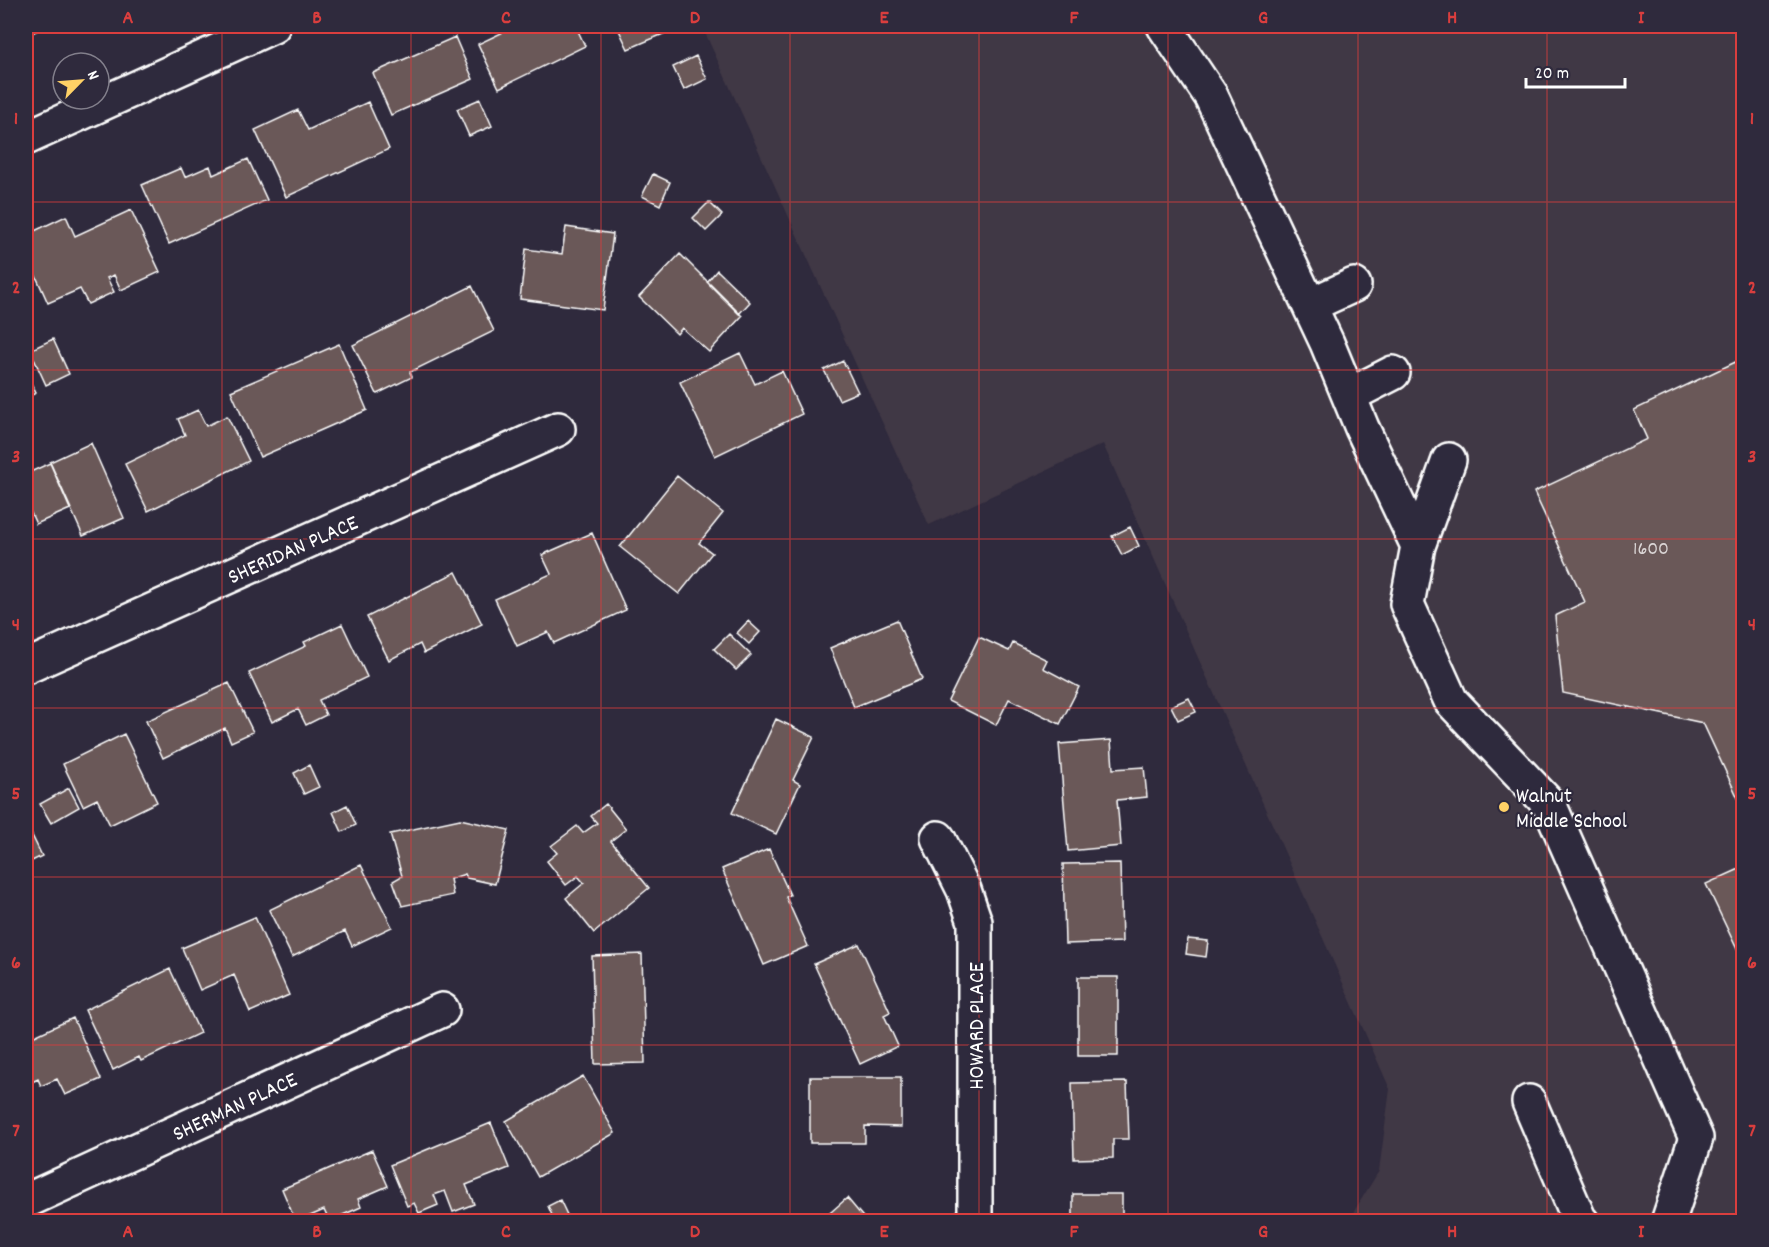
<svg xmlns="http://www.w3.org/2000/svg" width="1769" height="1247" font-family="Dekko,sans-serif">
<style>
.built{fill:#413845}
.building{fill:#6b5858;stroke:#fff;stroke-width:1.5}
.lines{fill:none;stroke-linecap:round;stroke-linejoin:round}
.minor-casing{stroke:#fff;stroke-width:38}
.minor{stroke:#2f2a3d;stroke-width:33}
.grid{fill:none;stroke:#da3e3e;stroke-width:1.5;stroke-opacity:0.55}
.poi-dot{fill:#ffd166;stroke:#2f2a3d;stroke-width:2}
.labels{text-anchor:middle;stroke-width:4.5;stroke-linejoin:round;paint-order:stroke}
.number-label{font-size:20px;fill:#dad5d5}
.street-label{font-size:22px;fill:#fff;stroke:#2f2a3d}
.poi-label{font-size:22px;fill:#fff;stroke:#2f2a3d;text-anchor:start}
.neatline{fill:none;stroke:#da3e3e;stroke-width:2}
.grid-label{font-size:20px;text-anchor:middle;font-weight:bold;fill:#da3e3e}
</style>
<rect width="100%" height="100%" fill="#2f2a3d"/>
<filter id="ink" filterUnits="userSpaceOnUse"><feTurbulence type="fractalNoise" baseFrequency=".0167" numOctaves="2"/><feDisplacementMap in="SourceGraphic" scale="12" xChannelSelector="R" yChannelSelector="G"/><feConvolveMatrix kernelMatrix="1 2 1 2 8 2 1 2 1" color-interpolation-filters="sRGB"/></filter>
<g filter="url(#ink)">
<path class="built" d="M702 26H1743V1221H1348L1379 1171 1390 1089 1103 444 929 525Z"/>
<path class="building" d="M26 26H43L44 27 26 36Z
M516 26H581L583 29 578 31 585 46 499 88 478 44Z
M617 26H682L628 49Z
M455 37 473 79 391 115 373 73Z
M696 56 707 79 684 90 673 67Z
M480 99 492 126 469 136 457 109Z
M368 102 389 149 286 197 255 130 298 110 308 130Z
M248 159 267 200 169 244 142 185 181 168 185 177 210 166 213 175Z
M653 174 670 182 660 205 642 196Z
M709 202 722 215 706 231 693 218Z
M131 210 160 272 121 290 114 275 107 278 114 292 88 304 80 289 48 303 26 254V235L66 216 75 236Z
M566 227 613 234 603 310 520 299 526 249 562 254Z
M680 254 742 316 709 352 682 328 677 334 639 297Z
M717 270 750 302 739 314 707 282Z
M472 286 494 331 410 372 412 377 377 394 353 345Z
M53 339 69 374 46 385 30 350Z
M339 344 367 410 260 457 231 391Z
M740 353 755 384 782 371 802 414 715 456 680 382Z
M1744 358V811L1703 723 1563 693 1555 616 1585 602 1534 492 1647 439 1634 410Z
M843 361 858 392 839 400 824 370Z
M26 373 36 393 26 398Z
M198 410 206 426 227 416 249 461 148 511 125 464 185 435 178 419Z
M91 443 124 518 83 536 50 462Z
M50 463 70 509 36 524 26 502V474Z
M677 476 723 513 699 543 712 553 679 594 620 547Z
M1130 527 1139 546 1122 555 1112 536Z
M592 533 626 610 554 643 548 632 517 646 495 599 551 574 542 555Z
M456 572 482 624 424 653 420 644 389 660 367 617Z
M897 620 922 679 854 707 830 648Z
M748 621 760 632 749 644 737 633Z
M342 624 367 677 319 700 326 715 306 725 298 709 272 722 249 673 306 646 304 642Z
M729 634 751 655 736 670 714 649Z
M979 637 1009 651 1013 643 1047 660 1043 668 1079 687 1060 724 1009 699 996 725 948 701Z
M229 683 253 732 231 742 225 728 163 758 146 721Z
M1189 698 1196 712 1178 720 1171 706Z
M776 719 814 737 793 780 800 784 776 834 732 813Z
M124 734 157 802 110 825 97 799 83 806 63 764Z
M1111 740 1113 769 1144 767 1147 797 1117 800 1121 846 1068 851 1059 744Z
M309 765 319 787 304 794 294 773Z
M69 788 79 807 51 823 40 804Z
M606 804 626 829 611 841 649 888 594 933 566 898 584 883 578 876 566 885 547 861 557 853 551 846 577 826 583 833 597 823 591 816Z
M347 805 356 825 342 832 333 812Z
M460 819 509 830 495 884 467 878 465 874 450 879 453 895 402 906 393 881 402 876 390 834Z
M26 823 42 856 26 864Z
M769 849 790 895 786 897 808 946 764 965 722 869Z
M1120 863 1122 942 1065 944 1063 864Z
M361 865 392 927 352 946 345 931 292 957 269 910Z
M1744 867V964L1706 884Z
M255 917 289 995 250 1012 234 975 200 990 182 948Z
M1188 939 1208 941 1206 957 1186 954Z
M859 944 890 1012 884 1015 898 1046 860 1064 814 964Z
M642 954 645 1063 595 1064 592 956Z
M170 969 200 1033 141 1061 139 1057 113 1070 85 1010Z
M1078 977H1118V1056H1078Z
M73 1018 101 1079 65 1095 57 1079 41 1086 38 1079 26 1085V1040Z
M583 1076 615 1133 538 1177 506 1121Z
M810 1077H901V1127L865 1126V1143H810Z
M1127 1082 1129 1139H1113V1158L1074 1159 1072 1083Z
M491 1123 509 1168 466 1185 474 1204 453 1212 445 1191 434 1195 438 1205 419 1213 414 1203 407 1206 390 1165Z
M372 1150 388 1186 358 1199 361 1207 329 1221 324 1210 296 1222 282 1189Z
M1073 1194H1122V1222H1073Z
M847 1198 867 1222H827L824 1218Z
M560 1200 569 1219 555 1222 548 1206Z"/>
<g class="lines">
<defs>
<path id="minor" d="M1164 26 1211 96 1327 343 1362 428 1418 546 1407 604 1451 701 1549 804 1696 1138 1668 1222
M26 138 273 26
M1310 305 1354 285
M1350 395 1393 373
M1418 546 1449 460
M26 667 558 429
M938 838 964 890 975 922V1222
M1529 1102 1580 1221 1582 1222
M26 1201 442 1010"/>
</defs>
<use href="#minor" class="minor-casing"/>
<use href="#minor" class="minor"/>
</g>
</g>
<path class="grid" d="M222 26V1222M411 26V1222M601 26V1222M790 26V1222M979 26V1222M1168 26V1222M1358 26V1222M1547 26V1222M26 202H1744M26 370H1744M26 539H1744M26 708H1744M26 877H1744M26 1045H1744"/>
<circle class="poi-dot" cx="1504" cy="807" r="6"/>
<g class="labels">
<g class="number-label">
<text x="1651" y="554">1600</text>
</g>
<g class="street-label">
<text transform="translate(292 548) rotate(-24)" y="8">SHERIDAN PLACE</text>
<text transform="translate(975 1026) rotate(-90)" y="8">HOWARD PLACE</text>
<text transform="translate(234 1105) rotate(-25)" y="8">SHERMAN PLACE</text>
</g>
<g class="poi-label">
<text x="1516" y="802">Walnut<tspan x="1516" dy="25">Middle School</tspan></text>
</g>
</g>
<rect width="1769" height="1247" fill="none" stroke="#2f2a3d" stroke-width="66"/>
<g transform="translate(81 81) rotate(65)"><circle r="28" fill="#2f2a3d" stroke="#827f8b" stroke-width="1.5"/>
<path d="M0-4.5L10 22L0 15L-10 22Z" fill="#ffd166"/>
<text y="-9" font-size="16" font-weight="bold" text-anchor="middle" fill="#ffffff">N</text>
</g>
<path d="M1526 78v9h99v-9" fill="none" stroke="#ffffff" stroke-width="3"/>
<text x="1535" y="78" font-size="18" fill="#ffffff" stroke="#2f2a3d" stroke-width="4.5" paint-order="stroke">20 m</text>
<rect x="33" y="33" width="1703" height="1181" class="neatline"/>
<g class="grid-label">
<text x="128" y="23">A</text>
<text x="317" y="23">B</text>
<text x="506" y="23">C</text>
<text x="695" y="23">D</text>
<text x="884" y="23">E</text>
<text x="1074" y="23">F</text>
<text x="1263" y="23">G</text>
<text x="1452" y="23">H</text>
<text x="1641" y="23">I</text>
<text x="16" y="124">1</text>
<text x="1752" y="124">1</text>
<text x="16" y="293">2</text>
<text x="1752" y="293">2</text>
<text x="16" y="462">3</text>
<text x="1752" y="462">3</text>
<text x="16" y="630">4</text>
<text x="1752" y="630">4</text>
<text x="16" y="799">5</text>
<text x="1752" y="799">5</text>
<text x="16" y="968">6</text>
<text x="1752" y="968">6</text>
<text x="16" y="1136">7</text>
<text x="1752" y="1136">7</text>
<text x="128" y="1237">A</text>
<text x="317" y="1237">B</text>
<text x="506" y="1237">C</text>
<text x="695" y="1237">D</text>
<text x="884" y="1237">E</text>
<text x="1074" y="1237">F</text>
<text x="1263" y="1237">G</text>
<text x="1452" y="1237">H</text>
<text x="1641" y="1237">I</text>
</g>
</svg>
